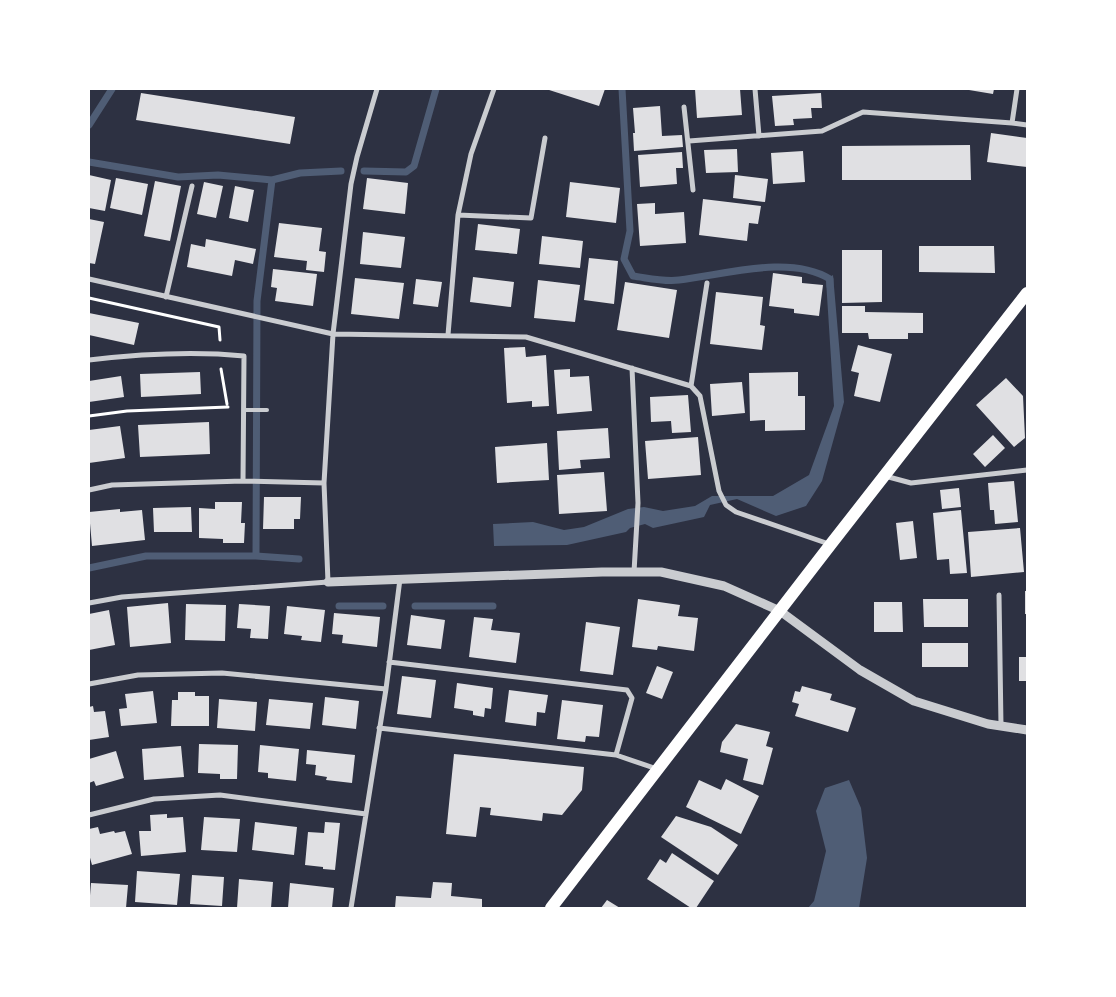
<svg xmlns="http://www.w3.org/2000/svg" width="1116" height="997" font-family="'Source Serif 4',serif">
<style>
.water{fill:#4f5d75}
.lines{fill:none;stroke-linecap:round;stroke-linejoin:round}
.stream{stroke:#4f5d75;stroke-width:7}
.building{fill:#e0e0e3}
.path{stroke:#fff;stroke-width:3}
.service{stroke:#caccd0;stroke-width:4}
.minor{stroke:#caccd0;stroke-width:5}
.tertiary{stroke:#caccd0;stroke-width:9}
.primary{stroke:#fff;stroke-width:12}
</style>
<rect width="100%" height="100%" fill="#2d3142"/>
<path class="water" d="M833 275 844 402 822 481 806 506 776 516 737 499 710 505 704 517 653 528 645 524 630 528 626 532 567 545 494 546 493 524 533 522 564 530 584 527 628 509 644 507 663 511 695 506 712 496H773L809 475 834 406 826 280Z
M849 780 861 808 867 858 859 908H808L814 901 826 851 816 811 825 788Z"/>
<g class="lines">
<path class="stream" d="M622 89 630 231 624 259 633 276C648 278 664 282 679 280 724 275 789 254 830 279V286
M89 125 112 89
M89 162 178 177 218 175 272 180
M364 171 406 172 414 166 436 89
M256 556 257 301 272 180 300 173 341 171
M89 568 146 556H256L299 559
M339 606H383
M415 606H493"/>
</g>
<path class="building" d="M546 89H605L599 106Z
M695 89H740L742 115 697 118Z
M963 89H994L993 94Z
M141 93 295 117 290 144 136 120Z
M821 93 822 108H811L812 118 793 119 794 125 775 126 772 96Z
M660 106 662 136 682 135 683 147 634 151 633 133H635L633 108Z
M991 133 1027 138V167L987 162Z
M970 145 971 180H842V146Z
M737 149 738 172 706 173 704 150Z
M803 151 805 182 773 184 771 153Z
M682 152 683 168H676L677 184 640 187 638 155Z
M89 175 111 180 105 211 89 208Z
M735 175 768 179 765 202 733 198Z
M116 178 148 184 142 215 110 208Z
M367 178 408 183 405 214 363 209Z
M155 181 181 186 170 241 144 236Z
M204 182 223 186 216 218 197 214Z
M570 182 620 188 616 223 566 217Z
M235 186 254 190 248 222 229 218Z
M703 199 761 206 758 224 749 223 747 241 699 235Z
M655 203V214L684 212 686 243 640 246 637 204Z
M89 219 104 222 95 264 89 263Z
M279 223 322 228 319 251 326 252 324 272 306 270 307 261 274 257Z
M478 224 520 229 517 254 475 250Z
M363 232 405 237 401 268 360 264Z
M542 236 583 241 580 268 539 264Z
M206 239 256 249 253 264 235 260 232 276 187 267 191 244 205 247Z
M919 246H994L995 273 919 272Z
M842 250H882V302L842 303Z
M589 258 618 261 614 304 584 300Z
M273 269 317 274 313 306 275 301 277 288 271 287Z
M773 273 802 277V283L823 285 819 316 794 313V309L769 306Z
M473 277 514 282 511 307 470 302Z
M355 278 404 283 399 319 351 314Z
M416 279 442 282 438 307 413 304Z
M538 280 580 285 575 322 534 318Z
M625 282 677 290 669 338 617 330Z
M716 292 763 297 760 325 765 326 762 350 710 344Z
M842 306H865V312L923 313V333H908V339H869L868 333H842Z
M89 313 139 323 134 345 89 335Z
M858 345 892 354 880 402 854 396 859 373 851 371Z
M525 347 526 357 546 355 549 406 532 407V401L507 403 504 348Z
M570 369V377L589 376 592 411 557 414 554 370Z
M200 372 201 394 141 397 140 374Z
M798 372V396H805V430L765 431V420L750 421 749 373Z
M121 376 124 397 89 402V381Z
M1006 378 1023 396 1025 438 1014 447 976 405Z
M742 382 745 413 712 416 710 384Z
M688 395 691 432 672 433 671 421 651 422 650 397Z
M209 422 210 454 140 457 138 425Z
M120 426 125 458 89 463V430Z
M608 428 610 458 580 460 581 468 559 470 557 431Z
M993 435 1005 448 985 467 973 454Z
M698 437 701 475 648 479 645 441Z
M547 443 549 480 497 483 495 447Z
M604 472 607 511 559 514 557 475Z
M1014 481 1018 522 995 524 994 510H990L988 483Z
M959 488 961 507 942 509 940 490Z
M264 497H301L300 519H294V529H263Z
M215 502H242L241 523H245L244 543H223V539L199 538V508L215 509Z
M191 507 192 532H154L153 508Z
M120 509V512L142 510 145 540 92 546 89 512Z
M961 510 967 573 950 574 949 559 937 560 933 513Z
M913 521 917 558 900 560 896 523Z
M1020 528 1024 572 971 577 968 532Z
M1025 591H1027V614H1025Z
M638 599 680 605 678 616 698 618 694 651 658 646 657 650 632 647Z
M923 599H968V627H924Z
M874 602H902L903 632H874Z
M168 603 171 643 130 647 127 607Z
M186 604 226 605 225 641 185 640Z
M239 604 270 606 268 639 250 638 251 629 237 628Z
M287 606 325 610 321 642 301 640 302 636 284 634Z
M109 610 115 645 89 650V614Z
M334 613 380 617 377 647 342 643 343 635 332 634Z
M411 615 445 620 441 649 407 645Z
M474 617 493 619 491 630 520 633 516 663 469 657Z
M586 622 620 627 613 675 580 671Z
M922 643H968V667H922Z
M1019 657H1027V681H1019Z
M657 666 673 672 662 699 646 693Z
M402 676 436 680 431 718 397 714Z
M457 683 493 688 491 709 485 708 484 717 473 715V711L454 708Z
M802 686 832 694 830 700 856 708 848 732 795 716 799 704 792 702 795 691 800 692Z
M509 690 548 695 545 713 537 712 536 726 505 722Z
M153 691 157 723 121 726 119 709 127 708 125 694Z
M178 692H195V696H209V726H171L172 700H178Z
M325 697 359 701 356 729 322 725Z
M219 699 257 702 255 731 217 728Z
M269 699 313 703 310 729 266 725Z
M562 700 603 705 599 737 586 736 585 742 557 739Z
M93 706 94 712 105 711 109 737 89 740V707Z
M736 724 770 732 766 746 773 748 763 785 743 780 748 759 720 752 722 742Z
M199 744 238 745 237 779H220V774L198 773Z
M260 745 299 749 296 781 268 778V773L258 772Z
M181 746 184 777 144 780 142 749Z
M307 750 355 755 352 783 326 780 327 777 315 775 316 765 306 764Z
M116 751 124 778 96 786 94 781 89 783V759Z
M454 754 584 767 582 790 562 815 543 813 542 821 490 815 491 808 480 807 476 837 446 834Z
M726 779 759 796 741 834 686 807 699 780 721 790Z
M167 814V818L183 817 186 852 141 856 139 831H151L150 815Z
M676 816 711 827 738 845 718 875 661 837Z
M204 817 240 819 237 852 201 850Z
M255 822 297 827 294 855 252 850Z
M325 822 340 823 335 870 323 869V867L305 865 308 832 324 833Z
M98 827 100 834 114 831 115 833 125 831 132 854 92 865 89 854V829Z
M672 853 714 881 696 908H691L647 879 660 859 666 863Z
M137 871 180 874 177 905 135 902Z
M192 875 224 877 222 906 190 904Z
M239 879 273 882 271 908H237Z
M433 882 452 883 451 896 482 899V908H395L396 896 431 898Z
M91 883 128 885 126 908H89Z
M290 883 334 888 332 908 309 907V908H288Z
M607 900 620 908H601Z"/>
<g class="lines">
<path class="path" d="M89 298 219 327 220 340
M221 369 227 404
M89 416 127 411 228 407"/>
<path class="service" d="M244 410H267"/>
<path class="minor" d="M755 89 759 136
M684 107 693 190
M1012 123 1017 89
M689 141 822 131 863 112 1012 123 1027 125
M458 215 471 154 494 89
M89 279 333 334 526 337 691 386 700 396 719 491 726 505 736 512 829 544
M166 297 192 186
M448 335 458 215 531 218 545 138
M89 360C140 354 193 351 244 356L243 481
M632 368 638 503 634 572
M691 386 707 283
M885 476 911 483 1027 470
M89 490 112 485 243 481 324 483
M999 595 1001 726
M89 603 122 597 328 582 324 483 333 334 351 184 357 157 377 89
M389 662 627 690 632 698 616 755
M89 684 138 675 222 673 386 689
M379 728 616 755 657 769
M89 815 154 799 220 795 366 814
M351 908 386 689 400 579"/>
<path class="tertiary" d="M328 582 602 572H661L724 586 780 611 860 670 914 701 988 724 1027 730"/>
<path class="primary" d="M551 908 831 544 1027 293"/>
</g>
<rect width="1116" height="997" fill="none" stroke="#ffffff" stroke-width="180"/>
</svg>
